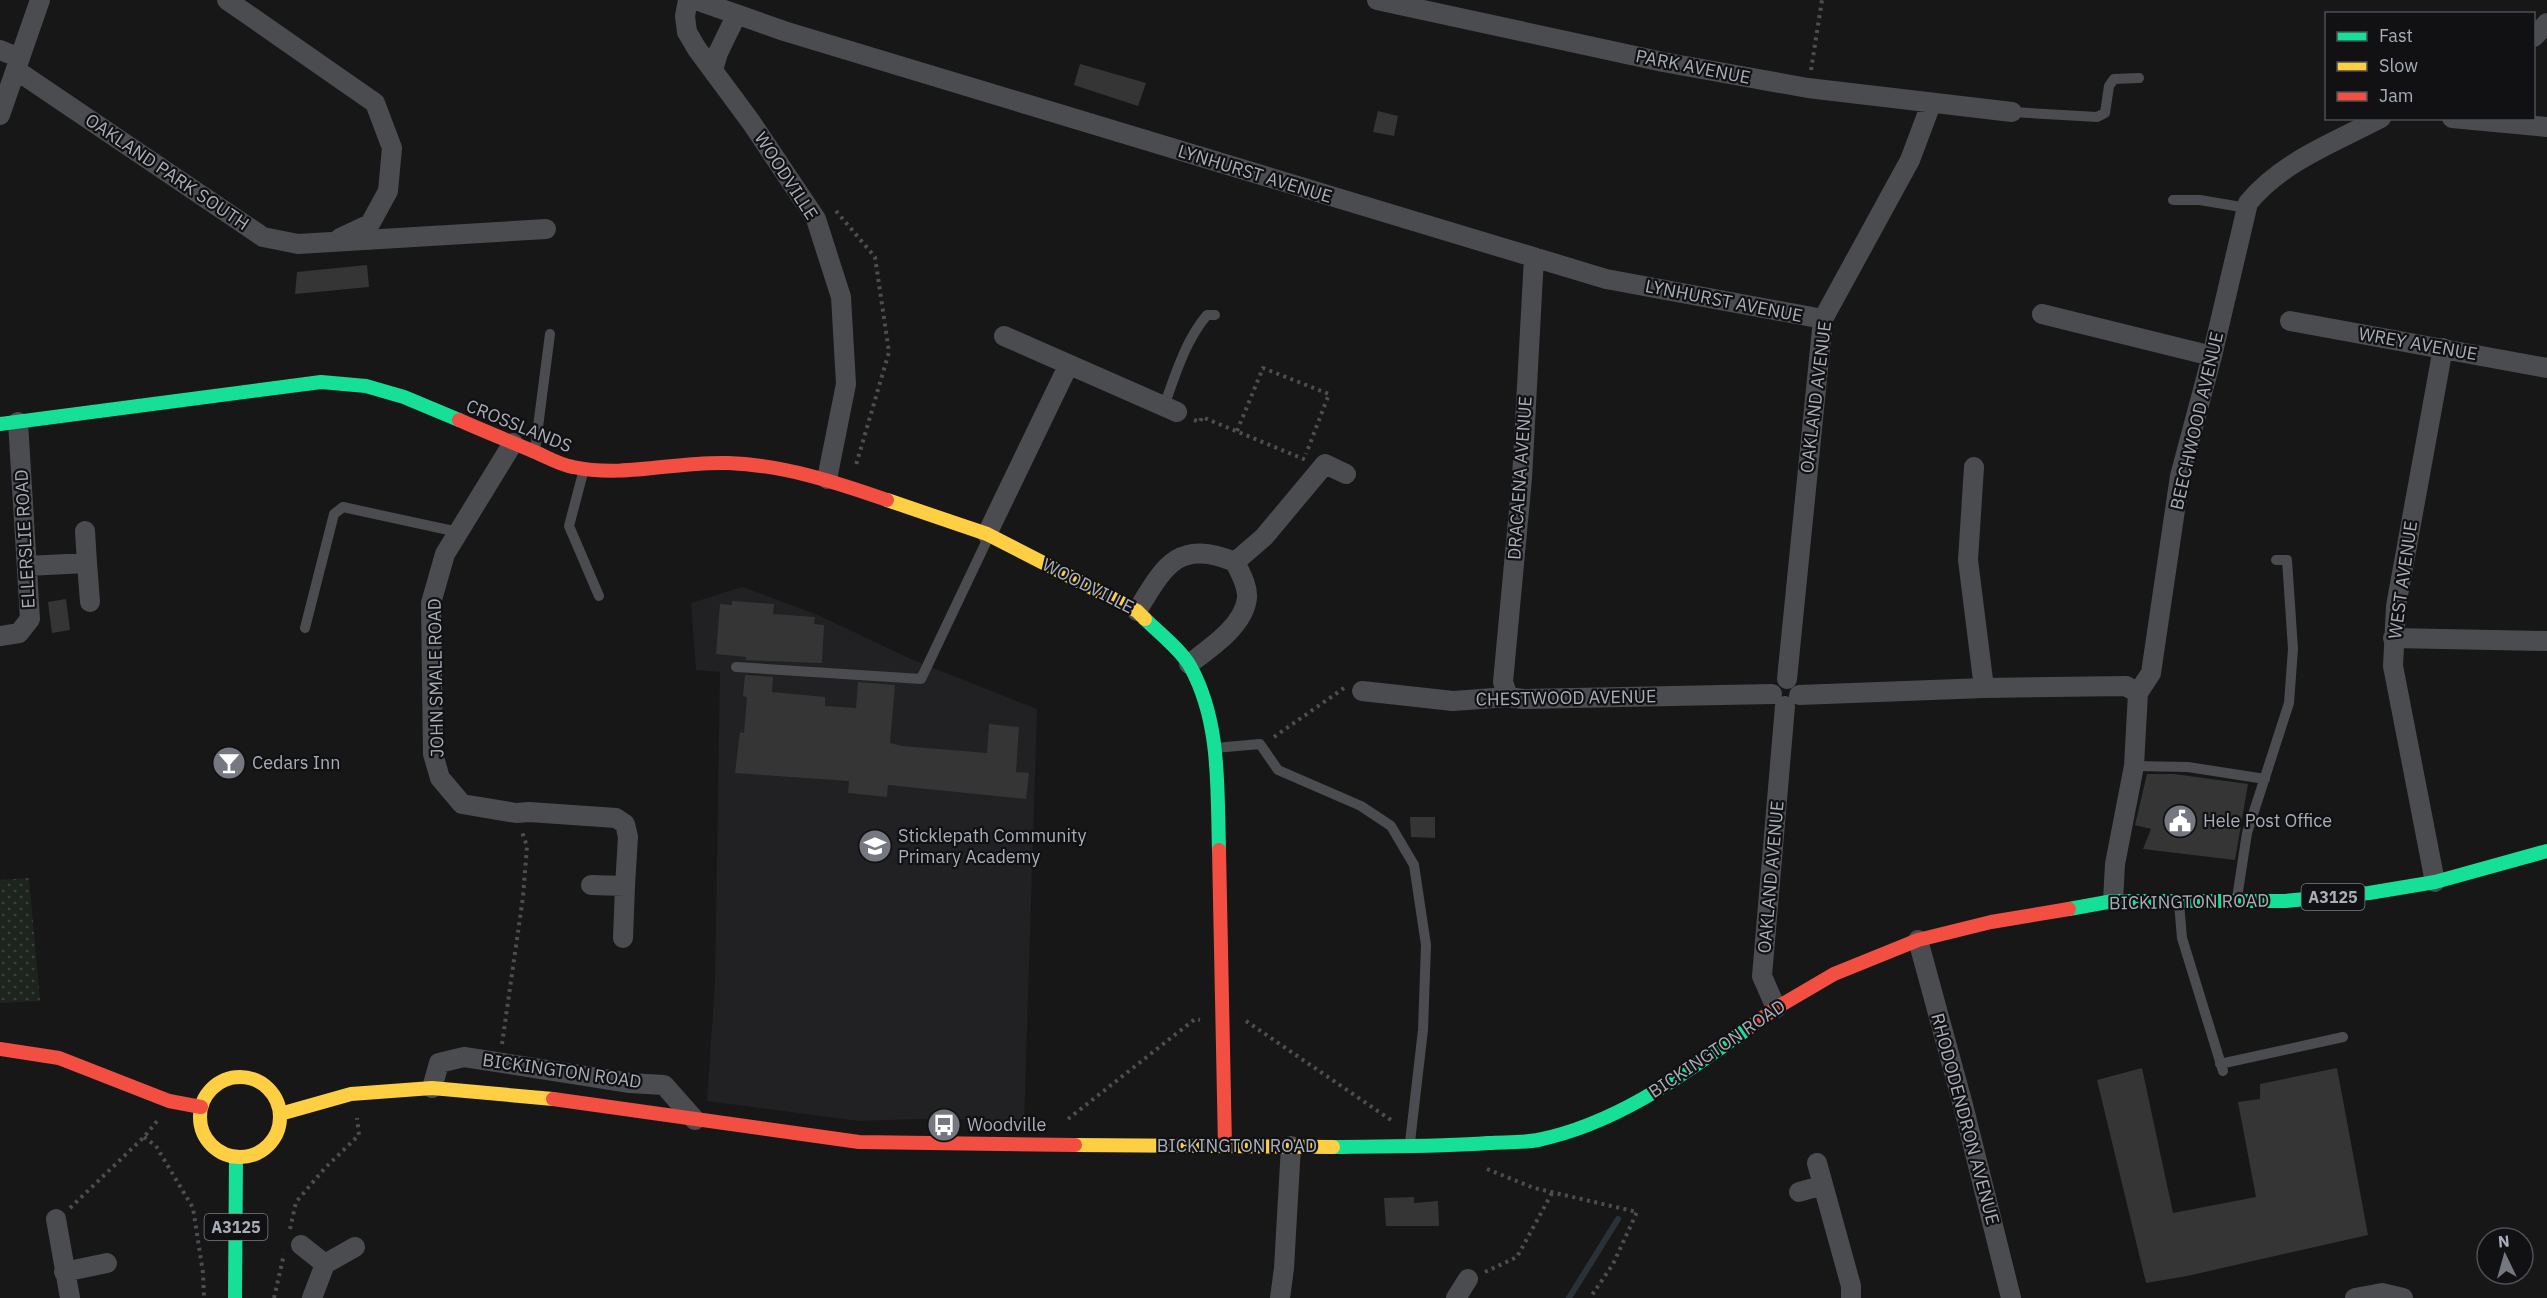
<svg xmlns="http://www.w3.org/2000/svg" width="2547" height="1298" font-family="'IBM Plex Sans',sans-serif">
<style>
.built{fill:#212123}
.park{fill:url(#park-dots)}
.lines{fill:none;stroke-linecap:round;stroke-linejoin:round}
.stream{stroke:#2a3239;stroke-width:6}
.building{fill:#353536}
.path{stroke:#4d4e52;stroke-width:4;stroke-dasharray:3 4.5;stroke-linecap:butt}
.lane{stroke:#4b4c50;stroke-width:10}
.street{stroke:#4b4c50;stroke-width:20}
.fast{stroke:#16e098;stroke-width:14}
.slow{stroke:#ffcf43;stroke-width:14}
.jam{stroke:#f24e42;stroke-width:14}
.labels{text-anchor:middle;stroke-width:4.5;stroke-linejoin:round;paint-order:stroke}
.shield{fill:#111113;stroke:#7b7e86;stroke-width:1.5}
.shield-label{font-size:16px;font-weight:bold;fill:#a8adb8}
.street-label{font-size:18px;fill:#a8adb8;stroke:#111113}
.poi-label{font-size:18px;fill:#a8adb8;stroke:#111113;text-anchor:start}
</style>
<defs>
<pattern id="park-dots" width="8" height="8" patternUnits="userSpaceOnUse" patternTransform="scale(1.5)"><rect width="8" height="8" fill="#1d241e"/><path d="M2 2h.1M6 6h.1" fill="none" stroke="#3b413d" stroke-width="1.8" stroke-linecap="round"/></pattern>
</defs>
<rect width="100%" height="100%" fill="#171717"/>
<path class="built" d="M742 587 818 615 913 660 1037 709 1024 1126 950 1118 859 1121 707 1101 715 982 720 672 696 670 691 603Z"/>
<path class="park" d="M29 878 40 1001 0 1003V880Z"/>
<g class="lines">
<path class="stream" d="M1569 1298 1618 1219"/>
</g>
<path class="building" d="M1080 64 1146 83 1138 106 1074 85Z
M1378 111 1398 116 1394 136 1373 132Z
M367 265 369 287 295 294 297 272Z
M66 599 70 630 52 633 48 602Z
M732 601 774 604 773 614 815 617 814 624 824 625 822 663 746 660V657L716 654 720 604 732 605Z
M745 675 773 677 772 692 825 697V706L856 708 858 682 895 685 890 743 902 746 987 753 989 724 1019 727 1016 772 1029 773 1026 799 888 785 887 797 848 793 849 781 735 773 740 732 744 733 747 697 743 696Z
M2147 774H2174L2248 784 2235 860 2143 849 2151 829 2135 825Z
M1410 817H1435V838L1411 837Z
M2142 1068 2173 1213 2256 1197 2238 1102 2260 1099V1084L2337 1068 2368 1235 2187 1276 2146 1283 2097 1080Z
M1414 1197V1203L1438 1201 1439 1226H1386L1384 1198Z"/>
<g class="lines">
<path class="path" d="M1811 70 1822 0
M836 211 875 257 889 352 856 465
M1194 420 1200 422 1202 417 1306 460
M1237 431 1263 368 1329 394 1306 454
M1274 737 1344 688
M1246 1021 1391 1120
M502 1044 523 897 527 846 522 832
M1068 1119 1195 1019 1200 1020
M144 1137 156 1146 193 1208 203 1273 204 1298
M1487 1169 1534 1188 1637 1212 1613 1264 1590 1298
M70 1208 144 1137 158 1120
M290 1229 296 1202 325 1168 359 1135 357 1118
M1485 1272 1517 1257 1552 1193
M274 1298 284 1254"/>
<path class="lane" d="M2012 112 2097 117 2105 113 2109 86 2114 79 2139 78
M2173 200H2200L2247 208
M1164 406C1175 376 1185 341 1207 315H1215
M535 450 550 334
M584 469 569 526 599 596
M305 628 334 514 343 507 458 532
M736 667 921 679 989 536
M1215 748 1260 744 1278 770 1361 806 1391 826 1414 865 1426 945 1423 1030 1410 1142
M2134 766 2188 767 2265 779
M2237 898 2247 833 2289 703 2293 649 2287 560H2276
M2179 903 2182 938 2223 1071
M2220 1064 2343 1037"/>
<path class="street" d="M227 0 375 103 392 148 388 191 370 224 340 238
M688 0 685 16 687 32 697 49 751 122 816 219 841 297 846 384 827 479
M696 0 784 31 1606 279 1823 319
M1377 0 1663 62 1808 88 2012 112
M2534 37 2547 23
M0 50 20 58
M16 70 263 237 298 244 546 229
M713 70 718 53 736 16
M0 115 40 0
M2452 118 2547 127
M2042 314 2212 356
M2290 321 2547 368
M1004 336 1177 412
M513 443 445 554 431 603 433 754 440 778 462 804 516 813 529 812 616 818 625 824 628 837 625 886 591 885
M1974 467 1968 560 1984 688
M85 531 87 563
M987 534 1068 366
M1235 562 1264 537 1325 464 1346 474
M27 566 87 563 90 602
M1137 611C1165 565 1178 539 1235 562 1240 573 1248 585 1247 598 1244 626 1210 648 1189 664
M0 636 19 633 30 619 18 422
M2393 638 2547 641
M1787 679 1823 319 1910 160 1931 104
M1362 691 1453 701 1508 697 1523 699 1772 694
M1799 695 1984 688 2126 686 2138 693
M1508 697 1503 682 1522 478 1534 257
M2435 882 2393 666 2396 606 2443 348
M2113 901 2115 864 2134 766 2138 693 2151 673 2180 476 2212 356 2248 203C2281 162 2335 142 2381 118
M623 938 625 886
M1918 940 1963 1105 2011 1298
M1776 1008 1762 976 1785 706
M432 1088 439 1063 464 1057 630 1083 664 1085 695 1120
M1817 1163 1851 1286V1298
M1799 1192 1823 1185
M56 1219 70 1298
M301 1245 325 1264
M64 1272 107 1263
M312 1298 325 1264 355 1247
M1280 1298 1284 1268 1291 1146
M1456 1298 1468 1279
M2355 1298 2382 1293 2403 1298"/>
<path class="fast" d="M0 424 321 382 366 386 404 397 459 420
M1145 619C1158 632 1181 650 1190 666 1221 722 1217 787 1219 850
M2069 909 2113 901H2285L2369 893 2435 882 2547 851
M1333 1147C1385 1146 1437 1147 1488 1143 1504 1142 1522 1143 1538 1140 1619 1123 1684 1074 1750 1027
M235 1298 236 1157"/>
<path class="slow" d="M887 500 987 534 1137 611 1145 619
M200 1117a40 40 0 1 1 80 0a40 40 0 1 1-80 0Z
M280 1114 351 1094 432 1088 553 1099
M1075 1145 1333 1147"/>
<path class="jam" d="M459 420C484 431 509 441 535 452 547 457 560 465 573 467 625 478 675 461 728 463 784 465 835 482 887 500
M1219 850 1225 1147
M1750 1027 1776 1008 1834 974 1918 940 1991 922 2069 909
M0 1049 59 1058 169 1101 201 1107
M553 1099 859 1142 1075 1145"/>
</g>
<defs>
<symbol id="bar-disc" viewBox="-11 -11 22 22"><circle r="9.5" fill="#757880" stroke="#111113"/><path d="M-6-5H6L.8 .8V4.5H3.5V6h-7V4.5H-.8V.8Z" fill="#fff"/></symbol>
<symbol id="civic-disc" viewBox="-11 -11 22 22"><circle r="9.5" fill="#757880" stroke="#111113"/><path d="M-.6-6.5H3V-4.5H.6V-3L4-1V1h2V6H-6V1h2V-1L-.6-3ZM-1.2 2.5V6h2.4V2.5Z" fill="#fff"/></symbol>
<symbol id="school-disc" viewBox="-11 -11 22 22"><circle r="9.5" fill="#757880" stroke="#111113"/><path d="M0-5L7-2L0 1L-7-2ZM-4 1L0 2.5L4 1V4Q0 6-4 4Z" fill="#fff"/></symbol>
<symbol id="bus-disc" viewBox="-11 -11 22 22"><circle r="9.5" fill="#757880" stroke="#111113"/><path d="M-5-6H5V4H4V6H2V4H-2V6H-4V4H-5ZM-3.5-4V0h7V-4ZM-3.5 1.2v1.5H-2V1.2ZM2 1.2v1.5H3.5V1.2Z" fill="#fff"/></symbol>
</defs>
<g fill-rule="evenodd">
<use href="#bar-disc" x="210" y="744" width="38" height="38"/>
<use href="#civic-disc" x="2161" y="802" width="38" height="38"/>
<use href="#school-disc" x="856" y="827" width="38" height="38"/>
<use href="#bus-disc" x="925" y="1106" width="38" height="38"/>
</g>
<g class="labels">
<g class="shield">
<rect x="2301.5" y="884" width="63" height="26" rx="4.5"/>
<rect x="204.5" y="1214" width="63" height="26" rx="4.5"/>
</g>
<g class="shield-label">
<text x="2333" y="903">A3125</text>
<text x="236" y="1233">A3125</text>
</g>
<g class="street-label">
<text transform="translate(1693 67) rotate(11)" y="6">PARK AVENUE</text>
<text transform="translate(167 172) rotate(34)" y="6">OAKLAND PARK SOUTH</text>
<text transform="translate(1255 174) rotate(17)" y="6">LYNHURST AVENUE</text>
<text transform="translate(786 176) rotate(57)" y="6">WOODVILLE</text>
<text transform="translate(1724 301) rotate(11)" y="6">LYNHURST AVENUE</text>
<text transform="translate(2418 344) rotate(10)" y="6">WREY AVENUE</text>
<text transform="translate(1816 397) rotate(-83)" y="6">OAKLAND AVENUE</text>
<text transform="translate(2197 421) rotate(-77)" y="6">BEECHWOOD AVENUE</text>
<text transform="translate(519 426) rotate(22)" y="6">CROSSLANDS</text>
<text transform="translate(1520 478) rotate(-86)" y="6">DRACAENA AVENUE</text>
<text transform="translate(25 539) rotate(-93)" y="6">ELLERSLIE ROAD</text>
<text transform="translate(2403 580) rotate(-82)" y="6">WEST AVENUE</text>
<text transform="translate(1088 586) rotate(27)" y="6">WOODVILLE</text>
<text transform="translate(436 678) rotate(-91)" y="6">JOHN SMALE ROAD</text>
<text transform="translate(1566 698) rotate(-1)" y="6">CHESTWOOD AVENUE</text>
<text transform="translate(1771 877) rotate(-85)" y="6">OAKLAND AVENUE</text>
<text transform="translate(2189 902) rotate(-1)" y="6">BICKINGTON ROAD</text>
<text transform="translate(1717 1049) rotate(-34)" y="6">BICKINGTON ROAD</text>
<text transform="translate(562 1071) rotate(8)" y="6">BICKINGTON ROAD</text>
<text transform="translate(1965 1119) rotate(75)" y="6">RHODODENDRON AVENUE</text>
<text x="1237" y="1152">BICKINGTON ROAD</text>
</g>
<g class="poi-label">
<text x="252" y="769">Cedars Inn</text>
<text x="2203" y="827">Hele Post Office</text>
<text x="898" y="842">Sticklepath Community<tspan x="898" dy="21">Primary Academy</tspan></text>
<text x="967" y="1131">Woodville</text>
</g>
</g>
<rect x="2325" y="12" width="210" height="108" fill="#111113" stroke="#4d4f55" stroke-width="1.5"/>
<rect x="2337" y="32" width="30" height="9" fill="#16e098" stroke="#4d4f55" stroke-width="1.5"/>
<text x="2379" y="42" font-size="18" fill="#a8adb8">Fast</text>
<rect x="2337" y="62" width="30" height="9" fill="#ffcf43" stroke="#4d4f55" stroke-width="1.5"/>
<text x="2379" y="72" font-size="18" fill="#a8adb8">Slow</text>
<rect x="2337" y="92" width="30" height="9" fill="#f24e42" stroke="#4d4f55" stroke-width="1.5"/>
<text x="2379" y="102" font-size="18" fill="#a8adb8">Jam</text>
<g transform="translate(2505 1256) rotate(355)"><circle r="28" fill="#111113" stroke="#4d4f55" stroke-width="1.5"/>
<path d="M0-4.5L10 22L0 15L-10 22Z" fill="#757880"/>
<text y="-9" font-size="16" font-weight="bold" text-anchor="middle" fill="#a8adb8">N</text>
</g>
</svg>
